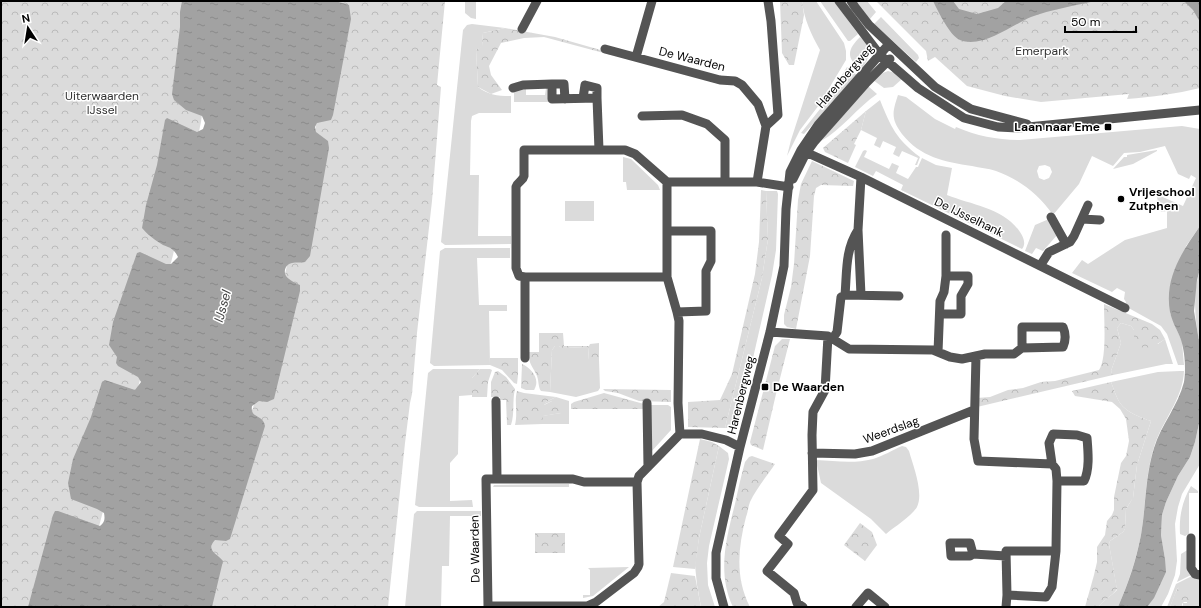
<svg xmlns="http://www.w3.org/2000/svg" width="1201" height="608" font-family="'DM Sans',sans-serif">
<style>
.grass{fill:#dbdbdb;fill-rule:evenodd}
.forest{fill:url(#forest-crowns)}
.water{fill:url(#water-ripples)}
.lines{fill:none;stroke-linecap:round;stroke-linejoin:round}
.minor{stroke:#545454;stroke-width:9}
.poi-dot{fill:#000;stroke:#fff;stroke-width:1.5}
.labels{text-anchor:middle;stroke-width:3;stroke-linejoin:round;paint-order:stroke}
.park-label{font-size:12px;fill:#323232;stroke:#fff}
.street-label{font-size:12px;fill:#000;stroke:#fff}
.poi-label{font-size:12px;font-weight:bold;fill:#000;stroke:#fff;text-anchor:start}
.water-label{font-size:13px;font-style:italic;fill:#434343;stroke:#fff}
</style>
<defs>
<pattern id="forest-crowns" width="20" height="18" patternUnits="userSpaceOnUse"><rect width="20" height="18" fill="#dbdbdb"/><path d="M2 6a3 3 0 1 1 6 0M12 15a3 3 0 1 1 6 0" fill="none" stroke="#bababa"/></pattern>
<pattern id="water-ripples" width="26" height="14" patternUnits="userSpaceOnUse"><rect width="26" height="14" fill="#a2a2a2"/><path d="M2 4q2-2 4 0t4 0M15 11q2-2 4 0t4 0" fill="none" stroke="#8a8a8a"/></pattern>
</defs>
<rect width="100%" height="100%" fill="#fff"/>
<path class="grass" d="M465 1H476V19L471 18 465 13Z
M802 1H816L844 43 846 51V60L819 105 800 130 787 156 791 140 820 50C811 34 804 19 802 1Z
M820 1H834L858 34 850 41H848Z
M855 1H867L876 12 870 19Z
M881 17 918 55 919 58 916 62 874 24Z
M472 24 505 28 483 33 482 47 476 50 478 87C489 95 497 96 511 96V113H479L472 116 471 121 470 175H479L478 236H511V244L445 245 441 242 463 30 467 25Z
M860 37C872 46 871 58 861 69 845 58 848 49 860 37Z
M847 67 857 75 804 134 801 133 824 104Z
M888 71 895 73 902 79 893 87 884 88 873 80 883 73Z
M868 86 877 94C857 108 841 130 821 141Z
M526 88V95H545L546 88H547L551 102H514V90Z
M898 95 906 97 935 119 955 129 956 127C977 136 998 140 1020 140L1170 127 1182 126 1200 129V226L1186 246 1170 313 1182 342 1184 365H1178L1167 334 1161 326 1125 306 1126 302 1124 299 1125 292 1117 288 1112 292 1072 273 1082 260 1088 264 1125 240 1167 228V211L1161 212 1156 194 1183 206 1196 178 1191 175 1189 179 1178 174 1165 146 1140 152 1124 153 1113 166 1092 156 1079 184 1053 215C1039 195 1019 179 996 171 988 168 980 168 972 166 945 162 920 157 902 134 891 119 892 113 898 95ZM1045 165 1050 167 1052 172 1049 178 1044 180 1039 178 1037 171 1039 166Z
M880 100C891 127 896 139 920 157L917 165H915L918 158 902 151 899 157 893 154 896 147 883 141 880 148 874 145 877 138 861 130 866 111Z
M865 150 867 151 864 157 889 169 892 163 899 166 896 173 908 179 916 167H918L922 158 936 165 952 168 947 195C972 205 1004 208 1020 232 1024 238 1026 244 1022 249L901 190 903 185 876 171 873 176 855 167 863 151Z
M1157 150V151L1133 164 1113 169 1124 157H1127V155Z
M623 157 631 159 658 185 660 190H627L626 182H623Z
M766 191H777L778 194 776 250 772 275 737 428H725L762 278 768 239Z
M565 201H594V221H565Z
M1049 219 1058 234 1043 251 1036 248 1032 254 1025 251 1035 225Z
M445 248H510V258H477L479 305H507V311H489L490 365 434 366 430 363 440 251Z
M1200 269V347C1195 321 1192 295 1200 269Z
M1121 323 1131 326 1134 330V341L1158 344 1165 339 1173 364H1166L1113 375 1111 371 1121 343 1117 328Z
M555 346H559L562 348 588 347 589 360H599L600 388 598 391 576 397 550 392 552 350Z
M433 369H480L472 378V395L459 396 458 454 450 463V501L472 500 473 507H419L415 505 428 373Z
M1180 371H1184C1183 399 1162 421 1154 447 1145 476 1146 505 1141 535 1136 560 1128 584 1118 607H1098C1104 600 1111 596 1117 590L1109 544 1110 541 1123 532 1125 529 1126 509 1133 498 1137 465 1151 421C1140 417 1127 413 1120 403 1116 397 1114 389 1111 382L1158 372Z
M556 397 569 401V424H542V416L561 413 552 401 543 405 546 402Z
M650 405H668L671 407V430L651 452Z
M1200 419V464L1182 494 1178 507 1175 524 1177 561 1175 575 1168 594 1161 607H1147L1157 590 1165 559 1161 535 1162 515 1166 502 1178 476 1190 457 1195 442Z
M719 446 728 453 729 459 709 546 707 563 708 585 715 607H701L697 585 695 565 699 538Z
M902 446 906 447 909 451C913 465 924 493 917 507 912 516 894 527 886 534L871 519 821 483 816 460C835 461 854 464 873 459 883 456 893 450 902 446Z
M569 484V487H493L494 485Z
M1191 486 1198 491V493H1189V534L1185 536 1180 534C1179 516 1182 502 1191 486Z
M417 511H481V516H450L449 566H442L441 607H405L414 514Z
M1189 549 1191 575 1177 582 1180 574 1181 554Z
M629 567 593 596 583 598V595H590V570L588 568Z
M1192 576 1200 577V607H1183V603H1187L1184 584 1177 589 1170 607H1167L1176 584Z"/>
<path class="forest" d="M1 1H216L201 122 173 255 140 380 102 515 78 607H1Z
M332 1H445L437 85 441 87 432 201 417 333 412 394 410 403 405 443 388 607H197L212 544 253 408 286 270 316 126Z
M780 1H802L804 15 794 65H789L782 53Z
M876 1H1200V88C1176 94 1152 97 1127 99L1129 94 1041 102 1005 96 967 86 935 57 928 61 926 51Z
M505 28 555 37 611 53V55L544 37 524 38 501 43 489 66 491 75 502 90 491 94 478 87 476 50 482 46 483 33Z
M866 111 861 130 854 144 856 145 848 163 825 152 823 148Z
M812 161 854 181 853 186 821 185 816 188 814 196 810 256 796 329 787 327 784 324V315L791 287 794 264 798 200 801 184Z
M761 190 766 191 768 239 762 278 725 428 688 427V402L720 400 732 374 755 274 759 242Z
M1104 304 1152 324 1160 330 1165 339C1155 346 1146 352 1134 344V330L1131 326 1121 323 1117 328 1121 343 1111 371 1113 375 977 407V398L990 397 1008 390 1023 388 1041 382 1055 381 1099 370C1107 359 1104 320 1104 304Z
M539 333H563L564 346H589L590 344 599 343V360H589L588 347 562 348 559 346H555L552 350 550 392 541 391C538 387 539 381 537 376 533 366 528 364 529 352H539Z
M782 339H790L776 394 763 450 751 445 750 442 775 346Z
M490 358H518V375L517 384 514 383 502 370 490 365Z
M522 364C531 368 541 379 534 390H526L521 388Z
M480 369H490L492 370 488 382 487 397H472V378Z
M498 371 506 377 515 389C512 401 515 413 511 425H507L506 400H500V397H491V382L495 372Z
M1111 382C1114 389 1116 397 1120 403 1127 413 1140 417 1151 421L1137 465 1133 498 1126 509 1125 529 1123 532 1110 541 1109 544 1117 589C1111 597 1104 600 1098 607H1085L1094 575 1097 562V547L1105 535 1107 521 1112 515 1114 510V497L1121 463 1126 456 1129 441 1126 419 1120 409 1112 402 1075 396 1072 391Z
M603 389 671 390V402L639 401 618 393 605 391Z
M517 391 524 393 556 397 546 402 544 405 552 401H558L560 405 561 413 543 416 542 424 515 425C518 413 514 402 517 391Z
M604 393 644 404V409H571V404L574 402Z
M700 439 712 442 719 446 699 538 695 569 673 567Z
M752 456 775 464C767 476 756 489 750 502 748 507 748 512 746 517 738 548 735 578 750 607H733C717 573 726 539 735 504 738 490 741 476 745 462L749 457Z
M860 523 872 532 877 545 865 561 844 545Z
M535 533H565V553H535Z
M671 573 695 576 701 607H658L664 602Z
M1187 583C1192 589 1193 595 1191 602H1184L1182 604 1183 607H1170C1174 598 1176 584 1187 583Z"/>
<path class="water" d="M182 1H335L349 5 351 19 333 115 331 120 317 123 315 127 316 132 328 141 329 148 310 256 305 262C300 263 296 262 292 263 286 264 283 271 286 276 289 280 295 283 300 285V291L274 399 267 402 259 401 252 406C250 419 263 414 265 426L230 539 226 541 215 540C205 551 218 554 223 561L212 607H28L53 515 55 511H58L100 526C105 522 105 519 104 513L97 509 71 499 68 483 73 459 91 417 102 382 105 380 135 390 141 382 138 377 118 366 116 363 117 357 109 345 113 322 137 253 140 252 166 264H171L178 257C174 249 171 248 163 245 156 241 147 234 142 228L146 205 157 165 165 120 167 118 197 132 203 129 205 123 202 116 186 110 174 100 172 94 180 27V12Z
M933 1H953L959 9 977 14 998 8 1006 1H1096C1076 5 1050 10 1031 17 1012 25 982 49 960 40 950 36 938 11 933 1Z
M1184 1H1200V22L1193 10Z
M1200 226V269L1197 280 1194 311 1200 347V419L1195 442 1190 457 1178 476 1166 502 1162 515 1161 535 1165 559 1166 572 1154 598 1147 607H1118C1128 584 1136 561 1141 535 1146 506 1145 477 1154 448 1161 425 1178 406 1184 382 1186 370 1185 352 1181 340 1178 331 1172 322 1170 312 1164 278 1182 252 1200 226Z"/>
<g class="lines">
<path class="minor" d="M839 1 880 55 918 88 964 118 998 127 1018 128 1200 110
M851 1 855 7 869 25 935 87 971 109 1027 124
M522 29 537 1
M605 49 720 80 735 81 742 85 758 104 766 126 757 182
M636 57 652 1
M552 84H564L565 99
M513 88 523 85 552 84V99L597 98 599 150
M583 98 585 85 597 88V98
M642 116 682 115 707 124 725 140V182
M766 126 778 115 771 21 768 1
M801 150 861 177 1125 308
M861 177 858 230 861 295
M793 179 806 153 814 142 867 82 890 59
M1051 217 1066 244
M1082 219 1100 220
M667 231H711V261L706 271V311L677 312
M1040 266 1049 252 1070 242 1074 236 1088 205
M525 277V358
M667 277H525L519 276 516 268V187C518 181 523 181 524 176V150H625L635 154 667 182H757L789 187
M845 295C847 272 845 250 858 230
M940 314H961V296L968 284V276H946
M770 332 828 336 849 349 933 350 950 357 962 359 985 354H1014L1022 348 1063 347C1066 340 1066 334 1063 327H1022V348
M833 338 837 332 841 297 845 295 899 296
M938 352 940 301 944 292 946 276V235
M976 356 974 439 978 461 1052 464 1056 469 1057 481 1056 551 1052 587 1046 597 1007 595 1006 607
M496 401 497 479
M647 403 648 467
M680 434H702L726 440 740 447
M812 453 855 454 872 451 974 410
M1052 464 1049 443 1053 434 1077 435 1087 438C1088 451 1090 469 1084 481H1057
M637 482 639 564 638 567 634 573 596 602 587 606H488L486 479H573L584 482H637L639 476 680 434 678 403 679 321 677 312 667 277V182
M1191 538V568L1195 574 1200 575
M973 554 970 556H951L950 543H970L973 554 1006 556
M1007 595 1006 551H1056
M724 607 716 578V553L740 447 770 332 784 266 786 209 790 172 801 150 818 125 889 44
M803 607 797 603 794 593 767 571 788 544 779 536 813 490 812 435 813 412 825 390 828 336
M856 607 868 593 885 607"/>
</g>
<g class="poi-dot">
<rect x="1104" y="123" width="8" height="8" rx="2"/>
<circle cx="1121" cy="199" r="4"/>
<rect x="761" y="383" width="8" height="8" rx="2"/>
</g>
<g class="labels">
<g class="park-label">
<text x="1042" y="55">Emerpark</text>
<text x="102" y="100">Uiterwaarden<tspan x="102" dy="14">IJssel</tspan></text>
</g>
<g class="street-label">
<text transform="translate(692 59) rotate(14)" y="4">De Waarden</text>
<text transform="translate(845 76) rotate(-49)" y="4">Harenbergweg</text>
<text transform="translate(969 217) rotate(26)" y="4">De IJsselhank</text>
<text transform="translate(741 395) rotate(-76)" y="4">Harenbergweg</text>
<text transform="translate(891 430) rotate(-20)" y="4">Weerdslag</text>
<text transform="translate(475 549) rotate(-91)" y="4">De Waarden</text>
</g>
<g class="poi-label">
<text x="1100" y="131" text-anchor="end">Laan naar Eme</text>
<text x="1129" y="196">Vrijeschool<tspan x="1129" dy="14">Zutphen</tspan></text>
<text x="773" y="391">De Waarden</text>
</g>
<g class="water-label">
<text transform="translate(222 306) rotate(-75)" y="5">IJssel</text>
</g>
</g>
<rect width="1201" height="608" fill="none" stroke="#000000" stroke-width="4"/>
<g transform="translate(28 28) rotate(348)" stroke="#ffffff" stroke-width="3" paint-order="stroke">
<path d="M0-3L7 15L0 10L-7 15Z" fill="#000000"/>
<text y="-6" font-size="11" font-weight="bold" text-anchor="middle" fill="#000000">N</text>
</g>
<path d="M1065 26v6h71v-6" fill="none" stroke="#000000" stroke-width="2"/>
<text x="1071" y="26" font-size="12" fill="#000000" stroke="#ffffff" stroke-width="3" paint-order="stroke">50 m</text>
</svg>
